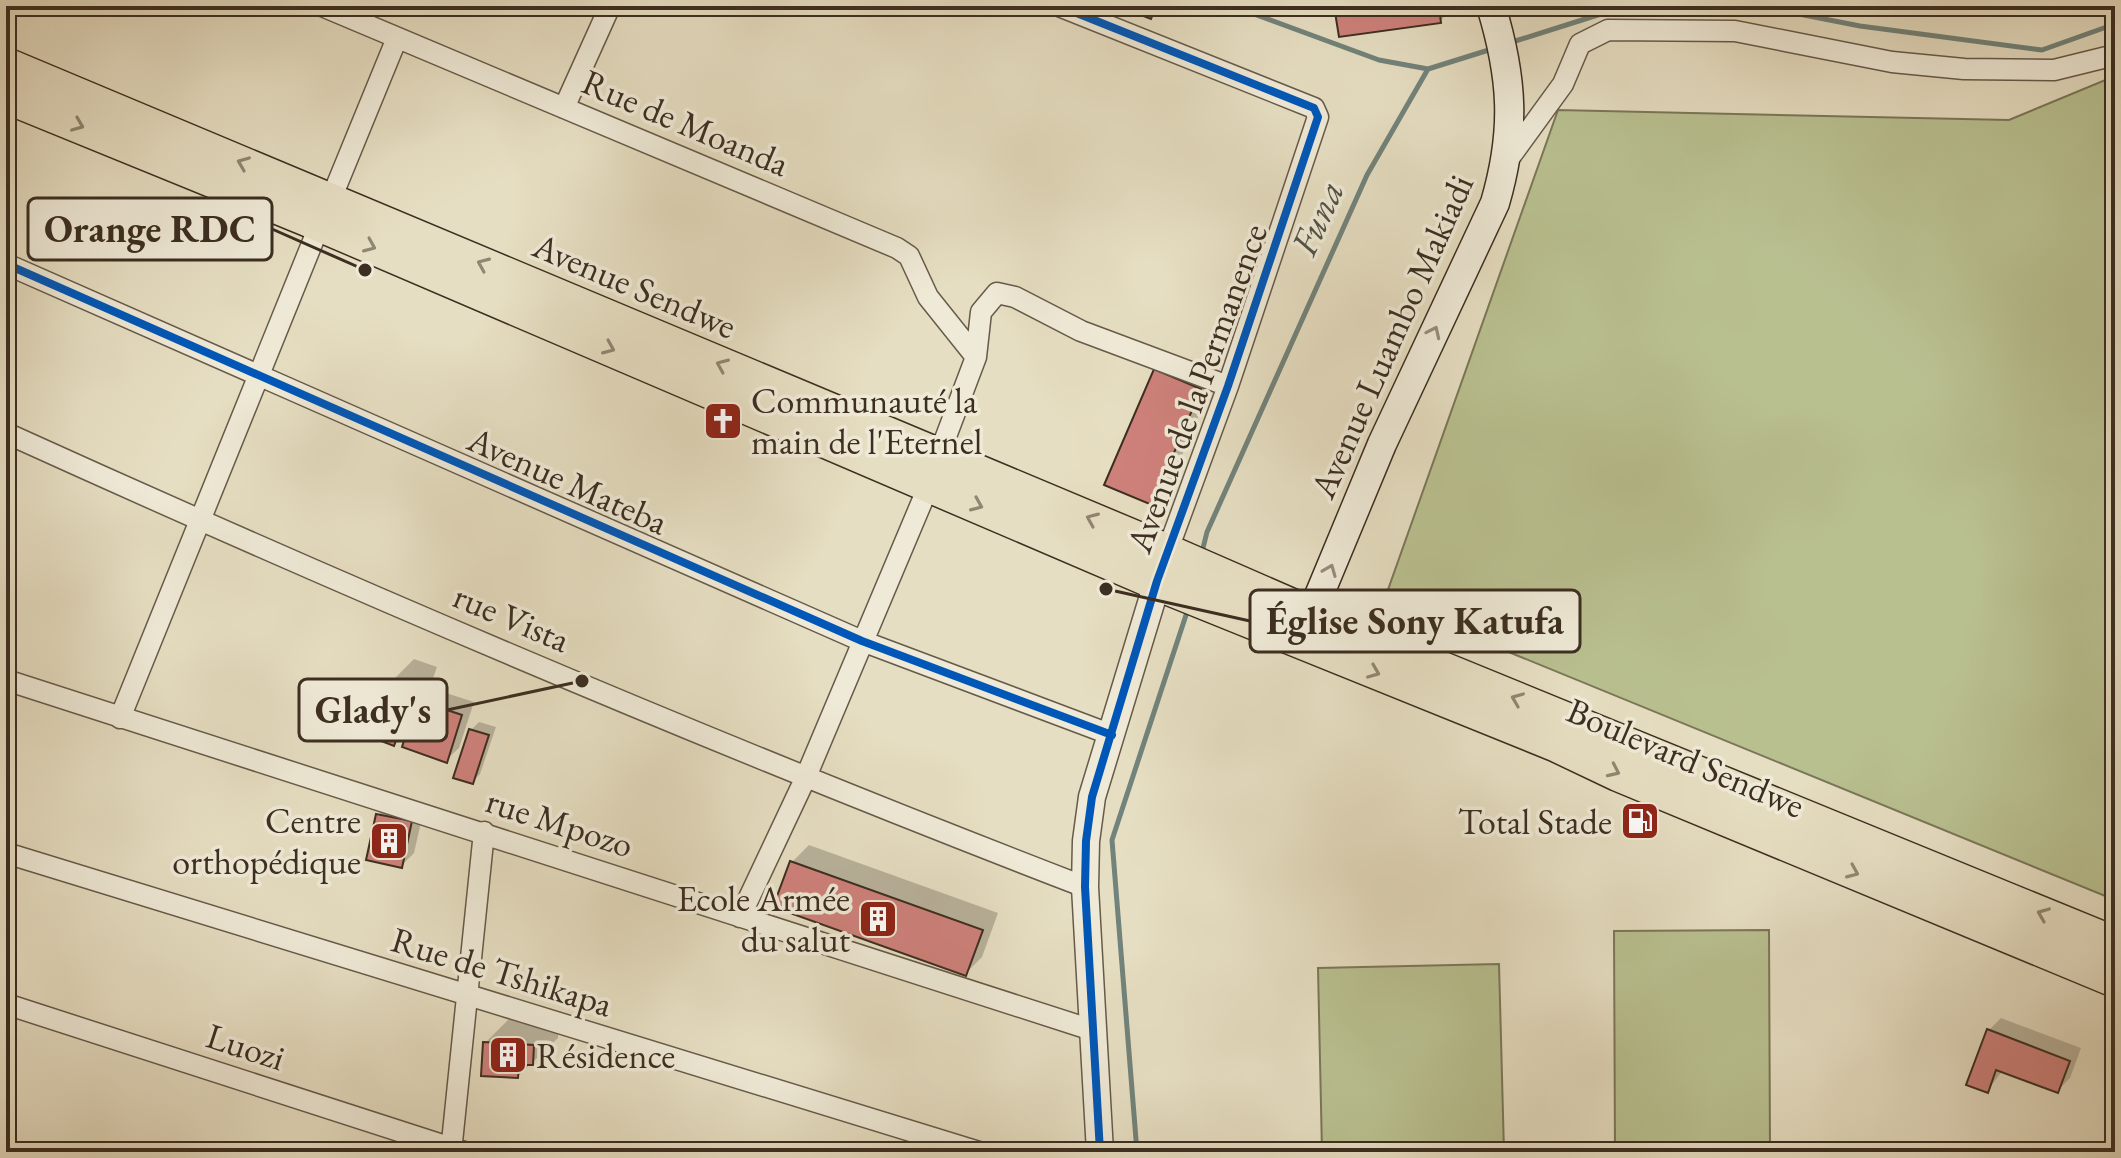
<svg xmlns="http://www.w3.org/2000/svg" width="2121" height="1158" font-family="'EB Garamond',serif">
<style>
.green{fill:#b9c090;stroke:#7a7758;stroke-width:2}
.shadow{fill:#0003}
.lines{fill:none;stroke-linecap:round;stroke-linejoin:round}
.stream{stroke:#72837b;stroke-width:5}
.building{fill:#ce817b;stroke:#3c2e21;stroke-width:2}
.minor-casing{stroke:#665a49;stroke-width:23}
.tertiary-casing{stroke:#665a49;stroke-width:29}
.secondary-casing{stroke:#3c2e21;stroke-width:31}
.trunk-casing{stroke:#3c2e21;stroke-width:37}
.minor{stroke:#efead7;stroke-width:20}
.tertiary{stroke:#efead7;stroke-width:26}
.secondary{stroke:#efead7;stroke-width:28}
.trunk{stroke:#e6dec2;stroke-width:34}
.cycleway-casing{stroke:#efead7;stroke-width:13}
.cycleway{stroke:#0057b8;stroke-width:8}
.oneway{stroke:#918672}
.oneway2{stroke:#968c7c}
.labels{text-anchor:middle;stroke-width:7;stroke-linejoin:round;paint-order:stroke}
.street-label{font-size:36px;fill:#3c2e21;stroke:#efead7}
.poi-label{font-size:36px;fill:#3c2e21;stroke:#efead7;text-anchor:end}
.water-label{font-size:38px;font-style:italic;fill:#525246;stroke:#efead7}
.leader{fill:none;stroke:#3c2e21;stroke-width:3}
.callout-dot{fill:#3c2e21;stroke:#efead7;stroke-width:3}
.callout{fill:#efead7;stroke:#3c2e21;stroke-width:3}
.callout-label{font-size:38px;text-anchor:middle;font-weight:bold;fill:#3c2e21}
</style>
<rect width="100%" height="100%" fill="#e6dec2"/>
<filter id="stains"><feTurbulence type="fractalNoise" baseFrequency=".0025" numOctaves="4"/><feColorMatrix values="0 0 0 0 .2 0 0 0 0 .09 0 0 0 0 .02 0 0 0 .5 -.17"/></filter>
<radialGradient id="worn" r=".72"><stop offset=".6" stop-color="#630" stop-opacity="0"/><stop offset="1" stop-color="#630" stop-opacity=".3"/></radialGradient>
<path class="green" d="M2115 76V900L1384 601 1558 110 2009 120Z
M1769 930 1770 1152H1615L1614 931Z
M1499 964 1504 1152H1322L1318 968Z"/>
<path class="shadow" d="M1336 6H1452L1453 8 1440 21Z
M1172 353 1217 372 1169 486 1152 503 1155 370Z
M414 659 437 667 426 698 437 690 474 702 459 748 446 760 411 726 393 743 397 701 388 685Z
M479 722 496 727 480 774 472 782 471 730Z
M391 802 424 809 414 853 401 866 378 815Z
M809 845 998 913 982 957 965 974 792 862Z
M510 1018 559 1020 558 1038 518 1076 485 1043Z
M2001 1018 2081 1048 2070 1078 2057 1091 2003 1070 1987 1091 1989 1030Z
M2115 1132V1152H2108Z"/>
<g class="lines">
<path class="stream" d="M1232 6 1379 60 1428 69
M1757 6 1860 26 2042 50 2115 24
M1509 43 1604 13 1675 6
M1202 552 1207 532 1367 175 1428 69 1492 49
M1137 1152 1112 840 1188 609"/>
</g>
<path class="building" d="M1132 6H1156L1151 19 1130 11Z
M1334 6H1439L1441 23 1339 37Z
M1154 369 1201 389 1152 505 1104 485Z
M387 684 413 693 394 746 381 741 395 702 382 698Z
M423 702 462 715 447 763 402 747 415 707Z
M469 729 489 735 473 784 453 778Z
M376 814 412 821 402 868 366 860Z
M790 861 983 930 966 976 773 907Z
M1987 1029 2070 1061 2058 1093 1996 1070 1988 1093 1966 1085Z
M483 1042 534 1045 533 1065H519L518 1078 481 1076Z"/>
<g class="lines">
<defs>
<path id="minor" d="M322 6 897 248 909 256 928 297 976 357
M1059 6 1314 108 1318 117 1228 386 1167 552
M564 108 610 6
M1507 161 1563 84 1580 44 1608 30 1735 31 1892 62 1964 69 2054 70 2115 55
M331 199 397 38
M6 264 862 641 1112 735
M6 433C361 594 721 747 1085 887
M939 455 976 357 981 312 997 293 1015 297 1081 331 1228 386
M6 680 1092 1030
M120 718 320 224
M6 853 979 1152
M740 917 805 779 929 485
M6 1004 464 1152
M451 1152 484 832"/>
<path id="tertiary" d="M1100 1152 1085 887 1086 841 1092 797 1162 567"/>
<path id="secondary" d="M1303 634 1382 444 1495 203C1516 131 1513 78 1491 6"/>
<path id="trunk" d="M6 65 1152 545 1347 630 2115 944
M6 96 305 218 1174 590 1555 744 1618 774 2115 980"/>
</defs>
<use href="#minor" class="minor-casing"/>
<use href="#tertiary" class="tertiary-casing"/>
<use href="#secondary" class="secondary-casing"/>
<use href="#trunk" class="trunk-casing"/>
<use href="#minor" class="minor"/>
<use href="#tertiary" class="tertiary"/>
<use href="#secondary" class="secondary"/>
<use href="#trunk" class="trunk"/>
<defs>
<path id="cycleway" d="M1059 6 1314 108 1318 117 1228 386 1157 581 1092 797 1086 841 1085 887 1100 1152
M6 264 862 641 1112 735"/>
</defs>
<use href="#cycleway" class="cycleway-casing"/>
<use href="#cycleway" class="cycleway"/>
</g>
<defs><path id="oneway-chevron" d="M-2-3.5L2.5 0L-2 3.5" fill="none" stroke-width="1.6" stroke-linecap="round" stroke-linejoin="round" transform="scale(2)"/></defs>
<g class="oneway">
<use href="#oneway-chevron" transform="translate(78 125) rotate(22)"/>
<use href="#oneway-chevron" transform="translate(243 163) rotate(-158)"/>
<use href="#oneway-chevron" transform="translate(370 246) rotate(23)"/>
<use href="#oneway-chevron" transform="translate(483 264) rotate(-157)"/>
<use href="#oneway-chevron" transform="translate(609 348) rotate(23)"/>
<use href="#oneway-chevron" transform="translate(722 365) rotate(-157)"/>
<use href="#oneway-chevron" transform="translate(977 505) rotate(23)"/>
<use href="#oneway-chevron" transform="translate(1092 519) rotate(-157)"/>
<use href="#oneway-chevron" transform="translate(1374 672) rotate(22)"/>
<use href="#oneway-chevron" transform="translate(1517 699) rotate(-158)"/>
<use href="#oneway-chevron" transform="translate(1614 771) rotate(25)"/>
<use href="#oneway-chevron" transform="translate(1853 872) rotate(23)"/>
<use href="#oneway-chevron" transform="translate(2043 914) rotate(-158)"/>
</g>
<g class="oneway2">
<use href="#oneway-chevron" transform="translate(1434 332) rotate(-65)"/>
<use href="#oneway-chevron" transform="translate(1330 570) rotate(-68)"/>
</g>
<defs>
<symbol id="church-square" viewBox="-11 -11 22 22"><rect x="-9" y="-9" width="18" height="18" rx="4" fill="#8f2418" stroke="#efead7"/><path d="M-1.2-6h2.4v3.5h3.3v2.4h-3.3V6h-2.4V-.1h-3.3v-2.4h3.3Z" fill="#fff"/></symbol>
<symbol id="fuel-square" viewBox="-11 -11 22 22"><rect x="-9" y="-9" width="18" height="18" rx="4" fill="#8f2418" stroke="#efead7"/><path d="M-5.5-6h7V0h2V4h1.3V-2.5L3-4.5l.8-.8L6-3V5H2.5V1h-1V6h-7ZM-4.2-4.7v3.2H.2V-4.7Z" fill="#fff"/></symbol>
<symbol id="building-square" viewBox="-11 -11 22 22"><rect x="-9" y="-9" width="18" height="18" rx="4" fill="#8f2418" stroke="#efead7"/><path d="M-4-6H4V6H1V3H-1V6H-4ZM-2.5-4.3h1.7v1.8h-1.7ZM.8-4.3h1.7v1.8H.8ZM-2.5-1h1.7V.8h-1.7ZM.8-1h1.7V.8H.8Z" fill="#fff"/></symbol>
</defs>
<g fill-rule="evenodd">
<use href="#church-square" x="701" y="399" width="44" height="44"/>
<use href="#fuel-square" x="1618" y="799" width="44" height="44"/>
<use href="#building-square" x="367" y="819" width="44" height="44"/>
<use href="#building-square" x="856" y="897" width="44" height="44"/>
<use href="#building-square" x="486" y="1033" width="44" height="44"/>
</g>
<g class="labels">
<g class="street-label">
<text transform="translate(686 122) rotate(23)" y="13">Rue de Moanda</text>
<text transform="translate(635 285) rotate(23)" y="13">Avenue Sendwe</text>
<text transform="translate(1391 336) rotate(-66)" y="13">Avenue Luambo Makiadi</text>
<text transform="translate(1196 388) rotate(-70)" y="13">Avenue de la Permanence</text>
<text transform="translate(568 480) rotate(24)" y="13">Avenue Mateba</text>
<text transform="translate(512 617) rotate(23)" y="13">rue Vista</text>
<text transform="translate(1686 757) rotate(23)" y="13">Boulevard Sendwe</text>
<text transform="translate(560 822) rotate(18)" y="13">rue Mpozo</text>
<text transform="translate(502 971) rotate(17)" y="13">Rue de Tshikapa</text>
<text transform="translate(246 1046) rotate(18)" y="13">Luozi</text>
</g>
<g class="poi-label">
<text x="751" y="413" text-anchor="start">Communauté la<tspan x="751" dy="41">main de l'Eternel</tspan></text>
<text x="361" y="833">Centre<tspan x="361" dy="41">orthopédique</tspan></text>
<text x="1612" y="834">Total Stade</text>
<text x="850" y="911">Ecole Armée<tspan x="850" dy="41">du salut</tspan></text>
<text x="536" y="1068" text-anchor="start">Résidence</text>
</g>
<g class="water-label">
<text transform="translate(1317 218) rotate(-66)" y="13">Funa</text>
</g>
</g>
<path class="leader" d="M365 270L272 229M1106 589L1250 621M582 681L447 710"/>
<g class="callout-dot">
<circle cx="365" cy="270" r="8"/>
<circle cx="1106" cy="589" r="8"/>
<circle cx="582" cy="681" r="8"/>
</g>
<g class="callout">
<rect x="28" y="198" width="244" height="62" rx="8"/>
<rect x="1250" y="590" width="330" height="62" rx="8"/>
<rect x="299" y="679" width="148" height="62" rx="8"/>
</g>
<g class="callout-label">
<text x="150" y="242">Orange RDC</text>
<text x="1415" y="634">Église Sony Katufa</text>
<text x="373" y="723">Glady's</text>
</g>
<rect width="2121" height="1158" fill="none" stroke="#e6dec2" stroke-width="32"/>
<rect x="8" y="8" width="2105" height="1142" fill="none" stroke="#3c2e21" stroke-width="4"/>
<rect x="16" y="16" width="2089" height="1126" fill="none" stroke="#3c2e21" stroke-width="2"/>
<rect width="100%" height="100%" filter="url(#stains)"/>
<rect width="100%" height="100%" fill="url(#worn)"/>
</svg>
